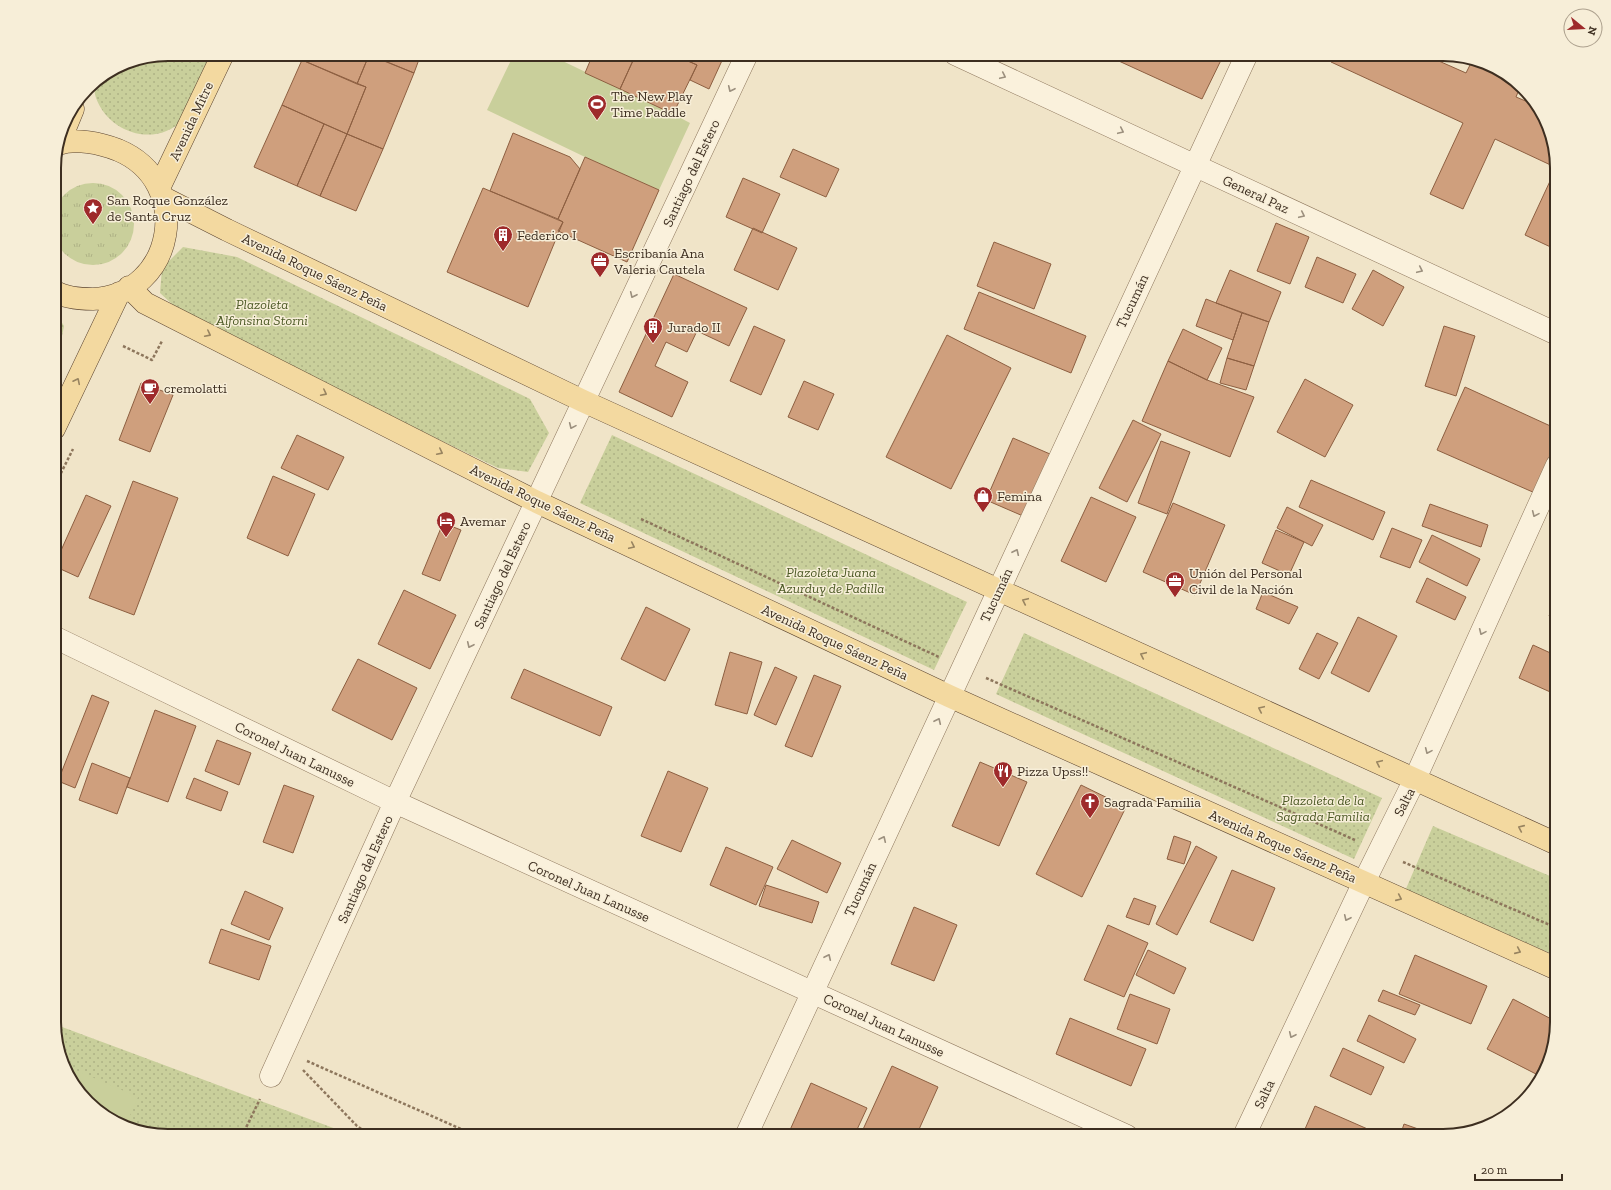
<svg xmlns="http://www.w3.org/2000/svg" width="1611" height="1190" font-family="'Zilla Slab',serif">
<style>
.grass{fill:url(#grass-tufts)}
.park{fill:url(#park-dots)}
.pitch{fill:#c9cf9b}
.building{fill:#cf9f7d;stroke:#8d5f41}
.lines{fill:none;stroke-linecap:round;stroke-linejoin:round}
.minor-casing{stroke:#8d765c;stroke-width:23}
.major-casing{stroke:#5b4430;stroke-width:23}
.path{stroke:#8d765c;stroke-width:2.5;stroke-dasharray:3 2;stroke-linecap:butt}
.minor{stroke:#faf1dc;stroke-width:22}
.major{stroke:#f3d9a0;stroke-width:22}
.oneway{stroke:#9c907e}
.oneway2{stroke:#988460}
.labels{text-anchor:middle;stroke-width:3;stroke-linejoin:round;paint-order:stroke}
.poi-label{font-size:14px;fill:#3d2e20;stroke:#f7eed8;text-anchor:start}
.street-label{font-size:14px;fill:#3d2e20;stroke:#f7eed8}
.park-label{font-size:14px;font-style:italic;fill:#4d5a26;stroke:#f7eed8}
.rim{fill:none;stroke:#3d2e20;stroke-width:2}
</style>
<defs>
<pattern id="grass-tufts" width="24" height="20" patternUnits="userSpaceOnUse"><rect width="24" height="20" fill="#c9cf9b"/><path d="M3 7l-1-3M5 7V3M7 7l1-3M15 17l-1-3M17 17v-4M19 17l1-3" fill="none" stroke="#aeb285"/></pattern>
<pattern id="park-dots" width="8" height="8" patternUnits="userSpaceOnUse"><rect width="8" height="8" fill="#c9cf9b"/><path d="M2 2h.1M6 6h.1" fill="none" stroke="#aeb285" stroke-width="1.8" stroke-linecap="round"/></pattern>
</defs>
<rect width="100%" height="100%" fill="#f0e4c8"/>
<path class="grass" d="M52 224a41 41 0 1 1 82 0a41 41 0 1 1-82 0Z"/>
<path class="park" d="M168 54H215C207 70 199 87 191 103 189 108 186 116 183 120 155 148 109 133 96 98 94 93 95 88 94 83L124 63Z
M183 247 237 257 530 399 549 433 528 472 498 468 187 318 160 293 162 268Z
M54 310 64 326 59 351 54 360Z
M612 435 967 602 934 670 580 503Z
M1024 633 1382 798 1354 859 996 694Z
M1433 826 1557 879V956L1405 891Z
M54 1024 355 1136H168L131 1130 99 1113 66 1073 54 1029Z"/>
<path class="pitch" d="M514 54H548L673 114 690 123 659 190 585 157 487 110Z
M64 1065 138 1097 125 1127 99 1113 66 1073Z"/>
<path class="building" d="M304 54H368L369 55 357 84 302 60Z
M368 54H421L414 73Z
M593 54H636L620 89 585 73Z
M636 54H681L679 57 697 65 673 114 620 89Z
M681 54H725L709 89 690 80 697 65 679 57Z
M1112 54H1224L1202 99 1110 57Z
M1335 54H1423L1466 73 1473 59 1480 60 1512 77 1520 87 1516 97 1535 105 1545 117 1557 168 1495 139 1463 209 1430 194 1463 123 1331 62Z
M369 55 414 73 383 149 347 134 366 87 357 84Z
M302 60 366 87 347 134 282 105Z
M282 105 324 124 297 186 254 167Z
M324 124 347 134 320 196 297 186Z
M513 133 570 157 580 169 558 219 490 191Z
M347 134 383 149 356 211 320 196Z
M793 149 839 169 826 197 780 177Z
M585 157 659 190 627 262 558 231 563 222 558 219Z
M743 178 780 194 762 233 726 217Z
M1551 179 1557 181V250L1525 235Z
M483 188 563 222 528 307 447 272Z
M1276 223 1309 237 1290 284 1257 271Z
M753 228 797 248 778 290 734 270Z
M994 242 1051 264 1034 309 977 286Z
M1317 257 1356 274 1343 303 1305 287Z
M1230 270 1281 292 1269 322 1216 303Z
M1373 270 1404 287 1383 326 1352 309Z
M674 274 747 308 729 346 697 331 687 352 666 342 655 366 688 382 672 417 619 392Z
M979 292 1086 336 1071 373 964 329Z
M1206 299 1242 313 1233 340 1196 326Z
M1242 313 1269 322 1254 366 1227 358Z
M754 326 785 340 761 395 730 381Z
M1444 326 1475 336 1456 396 1425 386Z
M1183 329 1222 348 1207 380 1168 361Z
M947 335 1011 368 951 489 886 457Z
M1227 358 1254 366 1246 390 1220 383Z
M1168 361 1207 380 1254 397 1230 457 1142 421Z
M1305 379 1353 405 1325 457 1277 432Z
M804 381 834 394 818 430 788 417Z
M141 383 173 395 150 452 119 440Z
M1465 387 1557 429V443L1535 493 1437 450Z
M1133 420 1161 434 1127 502 1099 488Z
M297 435 344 457 328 490 281 468Z
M1013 438 1050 454 1023 516 986 500Z
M1161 441 1190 452 1167 514 1138 503Z
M273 476 315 494 288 556 247 538Z
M1311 480 1385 512 1373 540 1299 507Z
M133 481 178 498 134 615 89 598Z
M86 495 111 506 78 577 54 566Z
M1091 497 1136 517 1106 582 1061 561Z
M1173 503 1225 525 1195 595 1143 572Z
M1430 504 1488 525 1481 547 1422 526Z
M1287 507 1323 525 1312 546 1277 528Z
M443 523 461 530 440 581 422 574Z
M1392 528 1422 540 1410 568 1380 557Z
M1276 530 1304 542 1289 575 1262 563Z
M1432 535 1480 559 1467 586 1419 562Z
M1427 578 1466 597 1455 620 1416 602Z
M404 590 456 615 430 669 378 644Z
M1263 592 1298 607 1289 624 1256 609Z
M1557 600V620L1549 616Z
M646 607 690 629 665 681 621 659Z
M1358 617 1397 636 1369 692 1331 673Z
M1317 633 1338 643 1319 679 1299 669Z
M1533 645 1557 656V695L1519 678Z
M730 652 762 662 747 714 715 705Z
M358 659 417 688 392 740 332 710Z
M775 667 797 677 776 725 754 715Z
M524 669 612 707 600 736 511 698Z
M814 675 841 686 812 757 785 746Z
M92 695 109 702 75 788 58 781Z
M155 710 196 726 168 802 127 787Z
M217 740 251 753 239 785 205 771Z
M980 762 1027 782 999 846 952 826Z
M92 763 130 778 117 814 79 800Z
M668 771 708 788 681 852 641 836Z
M194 778 228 792 221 811 186 798Z
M284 785 314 796 293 853 263 842Z
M1081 785 1126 807 1082 897 1036 874Z
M1174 836 1191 842 1184 864 1167 859Z
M792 840 841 863 827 893 777 869Z
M1196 846 1217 857 1177 935 1156 924Z
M726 847 773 867 756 905 710 885Z
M1232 870 1275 888 1253 941 1210 922Z
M766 885 819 902 812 923 759 906Z
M245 891 283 908 269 940 231 924Z
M1134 898 1156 906 1149 925 1126 917Z
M914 907 957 925 934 981 891 964Z
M1108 925 1148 943 1124 997 1084 980Z
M221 929 271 946 259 980 209 963Z
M1148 950 1186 968 1174 994 1136 975Z
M1415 955 1487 986 1471 1024 1399 994Z
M1383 990 1420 1005 1415 1015 1378 1001Z
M1130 994 1170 1009 1157 1044 1117 1029Z
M1513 999 1557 1022 1554 1038 1536 1074 1487 1049Z
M1369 1015 1416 1039 1404 1063 1357 1041Z
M1070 1018 1146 1049 1131 1086 1056 1054Z
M1343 1048 1384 1067 1371 1095 1330 1076Z
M892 1066 938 1087 916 1136H860Z
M811 1083 867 1108 854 1136H804L790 1130Z
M1315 1106 1379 1134 1378 1136H1302Z
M1404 1124 1438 1136H1400Z"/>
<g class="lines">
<defs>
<path id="minor" d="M955 54 1557 334
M54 637 395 802 1127 1136
M271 1076 395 802 747 54
M746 1136 1247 54
M1244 1136 1364 882 1415 779 1557 465"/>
<path id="major" d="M59 143 73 109
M159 188 223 54
M164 198 227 230 583 401 1557 844
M129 287 145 303 537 502 949 696 1557 969
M54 291C65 298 80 299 93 299 175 295 195 182 118 150 100 143 76 138 58 144
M54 429 119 293"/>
</defs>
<use href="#minor" class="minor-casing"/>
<use href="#major" class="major-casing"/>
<path class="path" d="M123 346 152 360 162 341
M54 487 73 449
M641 519 939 657
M986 678 1355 840
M1403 862 1557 928
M307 1061 477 1136
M303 1070 357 1126 371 1136
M242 1136 260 1099"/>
<use href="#minor" class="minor"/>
<use href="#major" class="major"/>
</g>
<defs><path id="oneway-chevron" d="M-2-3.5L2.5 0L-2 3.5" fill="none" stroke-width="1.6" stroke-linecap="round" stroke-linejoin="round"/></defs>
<g class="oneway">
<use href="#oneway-chevron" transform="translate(1003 76) rotate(25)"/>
<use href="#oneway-chevron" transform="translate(731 89) rotate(115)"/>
<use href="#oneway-chevron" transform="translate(1121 131) rotate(25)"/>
<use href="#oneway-chevron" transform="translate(1302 215) rotate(25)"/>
<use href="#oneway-chevron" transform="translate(1420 270) rotate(25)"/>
<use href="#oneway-chevron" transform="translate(633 295) rotate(115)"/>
<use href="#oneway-chevron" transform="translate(572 426) rotate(114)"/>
<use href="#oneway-chevron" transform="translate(1535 514) rotate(114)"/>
<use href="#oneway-chevron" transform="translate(1016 552) rotate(-65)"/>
<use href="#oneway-chevron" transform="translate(1482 632) rotate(114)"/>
<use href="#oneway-chevron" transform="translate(470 645) rotate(115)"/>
<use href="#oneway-chevron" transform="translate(938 721) rotate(-65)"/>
<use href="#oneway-chevron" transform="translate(1428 751) rotate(114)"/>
<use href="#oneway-chevron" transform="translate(883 839) rotate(-65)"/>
<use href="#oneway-chevron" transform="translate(1347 918) rotate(115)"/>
<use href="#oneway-chevron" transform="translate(828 957) rotate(-65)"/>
<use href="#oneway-chevron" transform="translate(1292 1035) rotate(115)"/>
</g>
<g class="oneway2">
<use href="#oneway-chevron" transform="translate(208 334) rotate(27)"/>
<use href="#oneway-chevron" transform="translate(77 381) rotate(-64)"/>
<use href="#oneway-chevron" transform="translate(324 393) rotate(27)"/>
<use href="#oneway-chevron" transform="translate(440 452) rotate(27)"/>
<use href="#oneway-chevron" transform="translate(632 546) rotate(25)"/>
<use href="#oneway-chevron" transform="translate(1025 601) rotate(-155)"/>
<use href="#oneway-chevron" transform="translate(1143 655) rotate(-155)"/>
<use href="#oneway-chevron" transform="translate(1261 709) rotate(-155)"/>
<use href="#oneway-chevron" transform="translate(1379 763) rotate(-155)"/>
<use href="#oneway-chevron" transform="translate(1521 828) rotate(-156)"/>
<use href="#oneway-chevron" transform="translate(1399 898) rotate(24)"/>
<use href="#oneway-chevron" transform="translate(1518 951) rotate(24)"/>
</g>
<defs>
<symbol id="stadium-pin" viewBox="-11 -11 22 30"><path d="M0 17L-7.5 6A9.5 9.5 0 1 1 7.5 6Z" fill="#9e2a2b" stroke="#f7eed8"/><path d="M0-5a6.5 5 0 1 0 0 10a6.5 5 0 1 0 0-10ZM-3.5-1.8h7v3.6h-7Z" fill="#fff"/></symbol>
<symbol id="sight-pin" viewBox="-11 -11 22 30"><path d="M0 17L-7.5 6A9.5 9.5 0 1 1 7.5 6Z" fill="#9e2a2b" stroke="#f7eed8"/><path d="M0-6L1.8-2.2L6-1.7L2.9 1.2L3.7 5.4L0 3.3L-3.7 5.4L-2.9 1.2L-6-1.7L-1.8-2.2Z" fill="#fff"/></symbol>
<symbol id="building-pin" viewBox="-11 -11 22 30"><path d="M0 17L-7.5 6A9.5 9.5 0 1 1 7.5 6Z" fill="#9e2a2b" stroke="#f7eed8"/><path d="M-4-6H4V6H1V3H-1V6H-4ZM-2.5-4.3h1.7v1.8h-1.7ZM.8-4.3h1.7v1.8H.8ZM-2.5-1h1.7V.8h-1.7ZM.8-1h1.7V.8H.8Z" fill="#fff"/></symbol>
<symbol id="office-pin" viewBox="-11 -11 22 30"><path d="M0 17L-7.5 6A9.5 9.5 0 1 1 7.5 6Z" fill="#9e2a2b" stroke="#f7eed8"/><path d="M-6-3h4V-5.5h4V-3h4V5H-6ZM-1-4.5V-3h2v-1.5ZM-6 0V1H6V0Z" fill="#fff"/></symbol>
<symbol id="cafe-pin" viewBox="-11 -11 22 30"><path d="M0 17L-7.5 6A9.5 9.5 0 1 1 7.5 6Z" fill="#9e2a2b" stroke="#f7eed8"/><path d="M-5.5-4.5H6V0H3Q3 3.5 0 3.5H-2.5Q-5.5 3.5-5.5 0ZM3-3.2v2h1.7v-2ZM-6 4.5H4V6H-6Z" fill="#fff"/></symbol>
<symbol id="shop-pin" viewBox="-11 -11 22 30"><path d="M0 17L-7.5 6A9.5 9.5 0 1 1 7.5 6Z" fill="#9e2a2b" stroke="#f7eed8"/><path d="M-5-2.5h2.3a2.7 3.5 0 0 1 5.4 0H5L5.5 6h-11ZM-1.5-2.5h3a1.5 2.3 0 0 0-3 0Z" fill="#fff"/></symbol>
<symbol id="hotel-pin" viewBox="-11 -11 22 30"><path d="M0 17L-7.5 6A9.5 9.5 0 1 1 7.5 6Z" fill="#9e2a2b" stroke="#f7eed8"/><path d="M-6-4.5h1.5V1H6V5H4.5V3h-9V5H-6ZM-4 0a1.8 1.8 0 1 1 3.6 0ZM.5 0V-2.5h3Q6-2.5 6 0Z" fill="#fff"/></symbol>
<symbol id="restaurant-pin" viewBox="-11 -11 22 30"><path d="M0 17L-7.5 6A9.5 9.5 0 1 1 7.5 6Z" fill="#9e2a2b" stroke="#f7eed8"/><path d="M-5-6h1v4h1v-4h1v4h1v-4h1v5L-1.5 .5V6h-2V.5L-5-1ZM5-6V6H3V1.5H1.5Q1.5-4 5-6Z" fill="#fff"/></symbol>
<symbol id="church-pin" viewBox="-11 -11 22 30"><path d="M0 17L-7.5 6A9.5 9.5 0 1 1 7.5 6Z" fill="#9e2a2b" stroke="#f7eed8"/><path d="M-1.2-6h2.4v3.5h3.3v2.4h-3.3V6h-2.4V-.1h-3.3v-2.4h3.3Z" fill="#fff"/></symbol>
</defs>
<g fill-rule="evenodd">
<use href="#stadium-pin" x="586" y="93" width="22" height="30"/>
<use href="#sight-pin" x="82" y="197" width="22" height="30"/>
<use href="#building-pin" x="492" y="224" width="22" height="30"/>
<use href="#office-pin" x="589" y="250" width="22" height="30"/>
<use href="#building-pin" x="642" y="316" width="22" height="30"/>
<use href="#cafe-pin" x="139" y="377" width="22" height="30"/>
<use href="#shop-pin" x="972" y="485" width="22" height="30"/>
<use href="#hotel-pin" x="435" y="510" width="22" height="30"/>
<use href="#office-pin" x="1164" y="570" width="22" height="30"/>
<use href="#restaurant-pin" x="992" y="760" width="22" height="30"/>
<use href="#church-pin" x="1079" y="791" width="22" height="30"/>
</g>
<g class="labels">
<g class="poi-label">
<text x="611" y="101">The New Play<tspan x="611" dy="16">Time Paddle</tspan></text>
<text x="107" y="205">San Roque González<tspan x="107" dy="16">de Santa Cruz</tspan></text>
<text x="517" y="240">Federico I</text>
<text x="614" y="258">Escribanía Ana<tspan x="614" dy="16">Valeria Cautela</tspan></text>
<text x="667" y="332">Jurado II</text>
<text x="164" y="393">cremolatti</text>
<text x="997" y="501">Femina</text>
<text x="460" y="526">Avemar</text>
<text x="1189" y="578">Unión del Personal<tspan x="1189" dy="16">Civil de la Nación</tspan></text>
<text x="1017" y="776">Pizza Upss!!</text>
<text x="1104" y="807">Sagrada Familia</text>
</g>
<g class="street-label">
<text transform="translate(191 121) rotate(-65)" y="5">Avenida Mitre</text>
<text transform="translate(691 173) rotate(-65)" y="5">Santiago del Estero</text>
<text transform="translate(1256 194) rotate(25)" y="5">General Paz</text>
<text transform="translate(315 272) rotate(26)" y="5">Avenida Roque Sáenz Peña</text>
<text transform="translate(1132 301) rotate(-65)" y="5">Tucumán</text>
<text transform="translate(543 503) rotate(26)" y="5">Avenida Roque Sáenz Peña</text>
<text transform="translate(502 575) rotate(-65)" y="5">Santiago del Estero</text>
<text transform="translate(996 595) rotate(-65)" y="5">Tucumán</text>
<text transform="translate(835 642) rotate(25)" y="5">Avenida Roque Sáenz Peña</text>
<text transform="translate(295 754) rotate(26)" y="5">Coronel Juan Lanusse</text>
<text transform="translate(1404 802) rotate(-63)" y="5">Salta</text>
<text transform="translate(1283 846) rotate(24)" y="5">Avenida Roque Sáenz Peña</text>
<text transform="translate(365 869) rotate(-66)" y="5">Santiago del Estero</text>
<text transform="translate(860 889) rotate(-65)" y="5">Tucumán</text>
<text transform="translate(589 891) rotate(24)" y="5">Coronel Juan Lanusse</text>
<text transform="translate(884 1025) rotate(25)" y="5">Coronel Juan Lanusse</text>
<text transform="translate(1264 1094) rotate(-65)" y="5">Salta</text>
</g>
<g class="park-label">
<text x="262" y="309">Plazoleta<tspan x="262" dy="16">Alfonsina Storni</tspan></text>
<text x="831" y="577">Plazoleta Juana<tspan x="831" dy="16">Azurduy de Padilla</tspan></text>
<text x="1323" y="805">Plazoleta de la<tspan x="1323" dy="16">Sagrada Familia</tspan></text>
</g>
</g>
<path d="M0 0H1611V1190H0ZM168 61H1443A107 107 0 0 1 1550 168V1022A107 107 0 0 1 1443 1129H168A107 107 0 0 1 61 1022V168A107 107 0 0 1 168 61Z" fill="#f7eed8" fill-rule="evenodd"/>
<path class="rim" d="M168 61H1443A107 107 0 0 1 1550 168V1022A107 107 0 0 1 1443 1129H168A107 107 0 0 1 61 1022V168A107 107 0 0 1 168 61Z"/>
<g transform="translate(1583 28) rotate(108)"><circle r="19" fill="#f7eed8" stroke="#ada18e"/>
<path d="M0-3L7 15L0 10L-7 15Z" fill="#9e2a2b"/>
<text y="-6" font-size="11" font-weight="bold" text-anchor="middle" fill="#3d2e20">N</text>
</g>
<path d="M1475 1174v6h87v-6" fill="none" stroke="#3d2e20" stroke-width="2"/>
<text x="1481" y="1174" font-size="12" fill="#3d2e20" stroke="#f7eed8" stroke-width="3" paint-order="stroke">20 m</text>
</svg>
